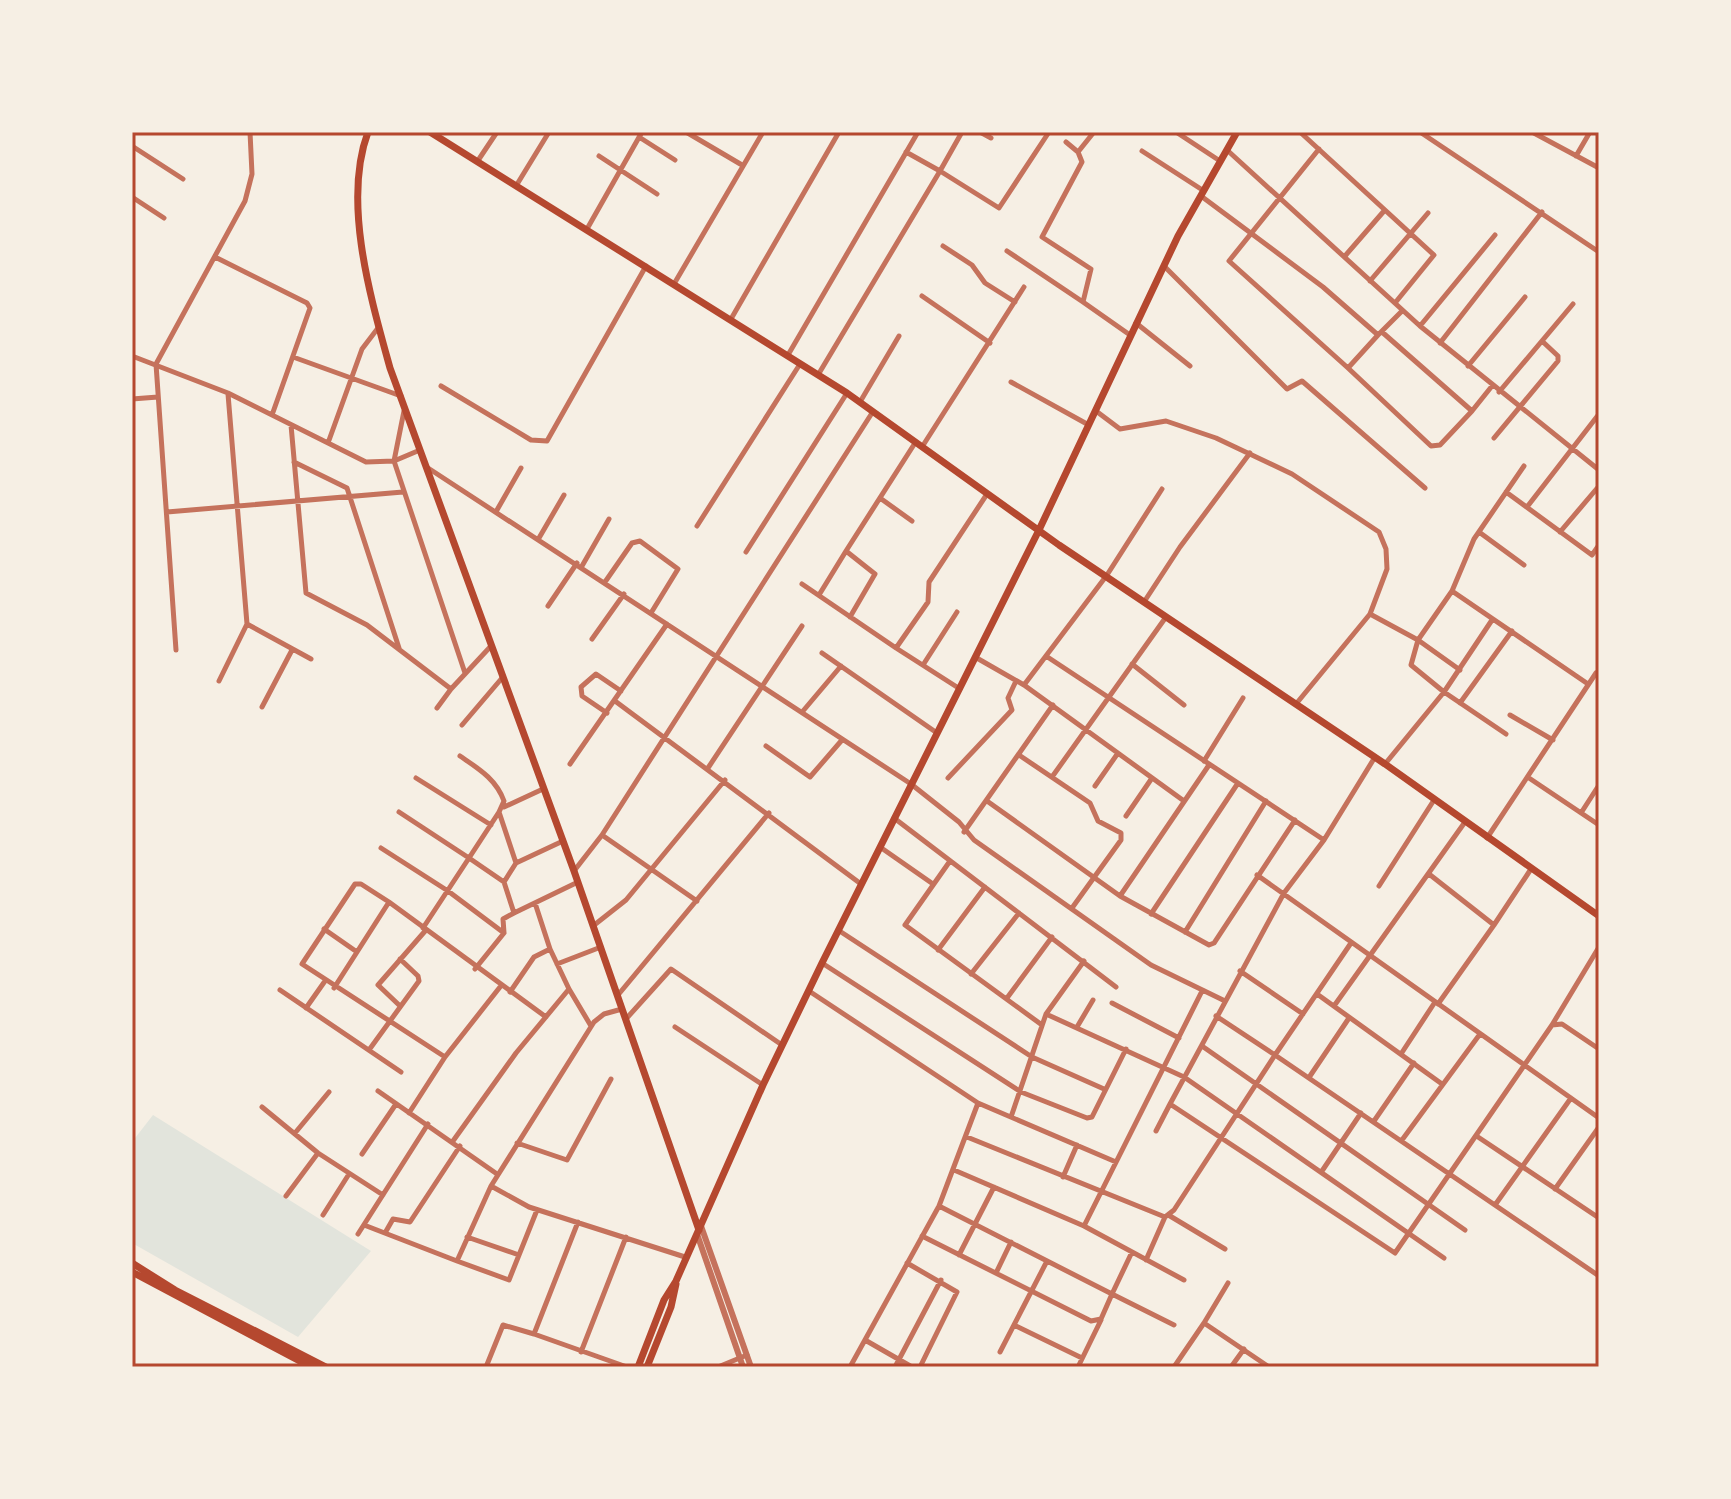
<svg xmlns="http://www.w3.org/2000/svg" width="1731" height="1499" font-family="'Public Sans',sans-serif">
<style>
.green{fill:#e2e4dc}
.lines{fill:none;stroke-linecap:round;stroke-linejoin:round}
.minor{stroke:#c5725c;stroke-width:5}
.tertiary{stroke:#c5725c;stroke-width:6}
.secondary{stroke:#b5482f;stroke-width:7}
.neatline{fill:none;stroke:#b5482f;stroke-width:3}
</style>
<rect width="100%" height="100%" fill="#f6efe4"/>
<path class="green" d="M153 1115 371 1251 298 1337 132 1243V1142Z"/>
<g class="lines">
<path class="minor" d="M686 132 742 165
M962 132 940 171 999 208 1049 132
M980 132 991 138
M1176 132 1220 161
M1300 132 1434 255 1395 303
M1420 132 1599 252
M1532 132 1599 168
M639 137 675 160
M1066 142 1078 152 1082 162 1042 237 1091 269 1083 302 1130 335
M132 146 183 179
M1319 149 1229 261 1348 368
M1227 150 1420 326 1599 470
M1142 151 1204 191
M1078 152 1094 132
M599 156 657 194
M1576 156 1590 132
M477 162 497 132
M516 186 549 132
M1201 196 1323 287 1378 335 1402 311
M132 197 164 218
M587 229 642 132
M943 246 972 265 985 283 1015 302
M1007 251 1083 302
M1345 256 1384 211
M215 257 307 303 310 308 272 415
M1164 266 1287 389 1302 381 1425 488
M1370 281 1428 213
M674 284 763 132
M922 296 990 343
M731 319 839 132
M1136 323 1190 366
M1420 326 1495 235
M1382 332 1472 411 1492 386
M1378 335 1348 368 1431 446 1440 445 1472 411
M1440 343 1542 212
M788 355 918 132
M132 356 228 393 366 462 394 461 420 450
M293 357 401 396
M1468 366 1525 297
M818 375 940 171 906 152
M1011 382 1087 424
M441 386 531 440 547 441 646 266
M1499 392 1573 304
M228 394 247 624 311 659
M132 399 158 397
M860 402 899 336
M404 411 394 461 465 673
M1096 411 1120 429 1166 421 1216 438 1292 474 1379 532 1386 549 1387 569 1370 614 1296 704
M291 425 306 593 367 625 451 689 491 646
M1494 438 1558 361V356L1542 341
M328 443 362 349 378 328
M922 447 1024 287
M294 462 347 488 399 648
M428 468 911 784 959 822 974 840 1151 965 1223 1000
M1506 492 1592 555 1599 545
M880 498 912 521
M1527 507 1599 414
M497 510 521 468
M167 512 403 492
M697 526 800 364
M1479 532 1524 565
M1560 532 1599 486
M539 538 564 495
M846 551 915 443
M746 552 847 393
M582 566 609 519
M605 582 632 543 640 541 678 569 651 613
M802 584 896 648
M1452 591 1588 684
M819 595 846 551 875 574 850 617
M1144 602 1180 547 1250 453
M548 606 577 563
M1370 614 1418 640 1460 670
M1492 620 1444 692 1411 665 1418 640 1452 591 1474 539 1524 466
M592 639 624 594
M176 650 156 364 245 201 252 174 250 132
M822 653 937 733
M1046 656 1324 840 1375 757
M975 657 1024 685 1184 801
M1132 664 1184 705
M923 665 957 612
M219 681 247 624
M1024 685 1107 575 1162 489
M960 689 896 648 928 602 929 582 987 494
M615 701 861 884
M1460 703 1512 631
M262 707 292 650
M437 708 451 689
M803 711 841 666
M607 713 582 696 581 687 596 674 621 691
M1510 715 1553 740
M462 725 502 678
M766 746 810 777 842 740
M1019 755 1090 803 1098 821 1121 833V840L1072 908
M460 756C479 769 496 779 504 801L499 812 516 863 504 882 514 913 503 919 504 933 475 969
M1204 761 1243 698
M570 764 667 624
M1385 764 1444 692 1506 734
M708 768 802 626
M1052 777 1166 617
M416 778 491 825
M948 778 1012 710 1008 698 1016 681
M1529 778 1599 825
M1095 786 1118 753
M987 801 1120 896 1209 945 1214 943 1295 820
M504 807 543 789
M399 812 469 858 423 928
M499 812 469 858 504 882
M1581 813 1599 785
M1126 816 1152 778
M894 818 1116 987
M964 832 1053 705
M1487 838 1596 673
M1324 840 1284 893 1170 1104 1395 1253 1552 1025 1562 1024 1599 1049
M880 847 933 884
M381 848 448 891 504 933
M950 861 905 925 1042 1025
M516 863 563 841
M574 871 602 835
M1429 874 1494 925 1438 1004
M1257 875 1599 1118
M1379 886 1434 800
M1120 896 1209 765
M697 901 602 835 872 413
M514 913 578 882
M1151 914 1238 783
M1494 925 1531 869
M593 926 626 900 725 780
M324 929 357 952
M838 930 1032 1057 1104 1089
M1185 932 1266 801
M938 950 985 887
M822 963 1021 1092 1087 1118 1092 1117 1126 1049
M557 964 601 947
M1240 971 1303 1014
M971 974 1019 913
M334 988 389 902
M569 989 591 1026
M280 990 401 1072
M809 991 978 1103 1116 1162
M510 992 534 957 550 949
M1317 994 1442 1084
M618 995 769 813
M1007 998 1052 937
M1112 1003 1179 1038
M399 1005 378 985 426 930
M1334 1006 1465 822
M306 1008 325 981
M622 1009 604 1014 594 1022 491 1186 529 1207 685 1257
M1046 1014 1184 1077 1444 1258
M1216 1016 1275 1055 1351 943
M626 1019 671 969 782 1045
M1552 1025 1599 947
M675 1027 763 1085
M1077 1027 1093 1000
M1202 1046 1465 1230
M369 1050 419 981 418 976 400 959
M1401 1054 1435 1002
M445 1057 302 964 355 884H361L389 902 546 1017
M1310 1076 1349 1018
M378 1091 497 1174
M262 1107 318 1153 383 1195
M409 1113 445 1057 500 987
M1011 1117 1046 1014 1084 961
M1374 1121 1414 1063
M1156 1131 1170 1104
M295 1133 329 1092
M967 1137 1165 1217 1174 1210 1275 1055 1599 1276
M1478 1137 1599 1218
M1402 1140 1480 1034
M453 1141 516 1053 569 989 550 949 535 903
M517 1143 567 1160 611 1079
M362 1154 396 1104
M954 1170 1084 1226 1184 1280
M1322 1171 1361 1113
M1063 1177 1077 1145
M491 1186 457 1261 509 1280 537 1210
M1555 1189 1599 1127
M286 1196 318 1153
M1495 1205 1571 1098
M323 1215 349 1174
M1170 1216 1225 1249
M364 1225 457 1261
M1084 1226 1202 991
M385 1233 393 1219 410 1222 460 1146
M358 1234 428 1124
M922 1236 1091 1321 1101 1319 1112 1294 939 1206
M467 1237 519 1255
M1132 1252 1112 1294 1174 1325
M959 1255 994 1187
M1146 1260 1165 1217
M907 1263 957 1292 920 1367
M996 1273 1011 1242
M1204 1323 1228 1283
M1014 1325 1082 1358
M534 1334 627 1367
M865 1340 912 1367
M581 1352 626 1237
M1000 1352 1047 1261
M486 1367 503 1325 534 1334 578 1222
M718 1367 747 1355
M850 1367 939 1206 978 1103
M895 1367 941 1280
M1078 1367 1101 1320
M1174 1367 1204 1323 1269 1367
M1231 1367 1244 1349"/>
<path class="tertiary" d="M701 1226 751 1367
M697 1234 743 1367"/>
<path class="secondary" d="M368 132C342 202 371 299 390 368L574 871 699 1230
M430 132 847 393 1059 545 1385 764 1599 916
M132 1263 175 1290 326 1367
M132 1272 311 1367
M638 1367 664 1300 676 1281 763 1085 822 963 1039 530 1178 236 1237 132
M647 1367 671 1307 676 1284"/>
</g>
<rect width="1731" height="1499" fill="none" stroke="#f6efe4" stroke-width="268"/>
<rect x="134" y="134" width="1463" height="1231" class="neatline"/>
</svg>
